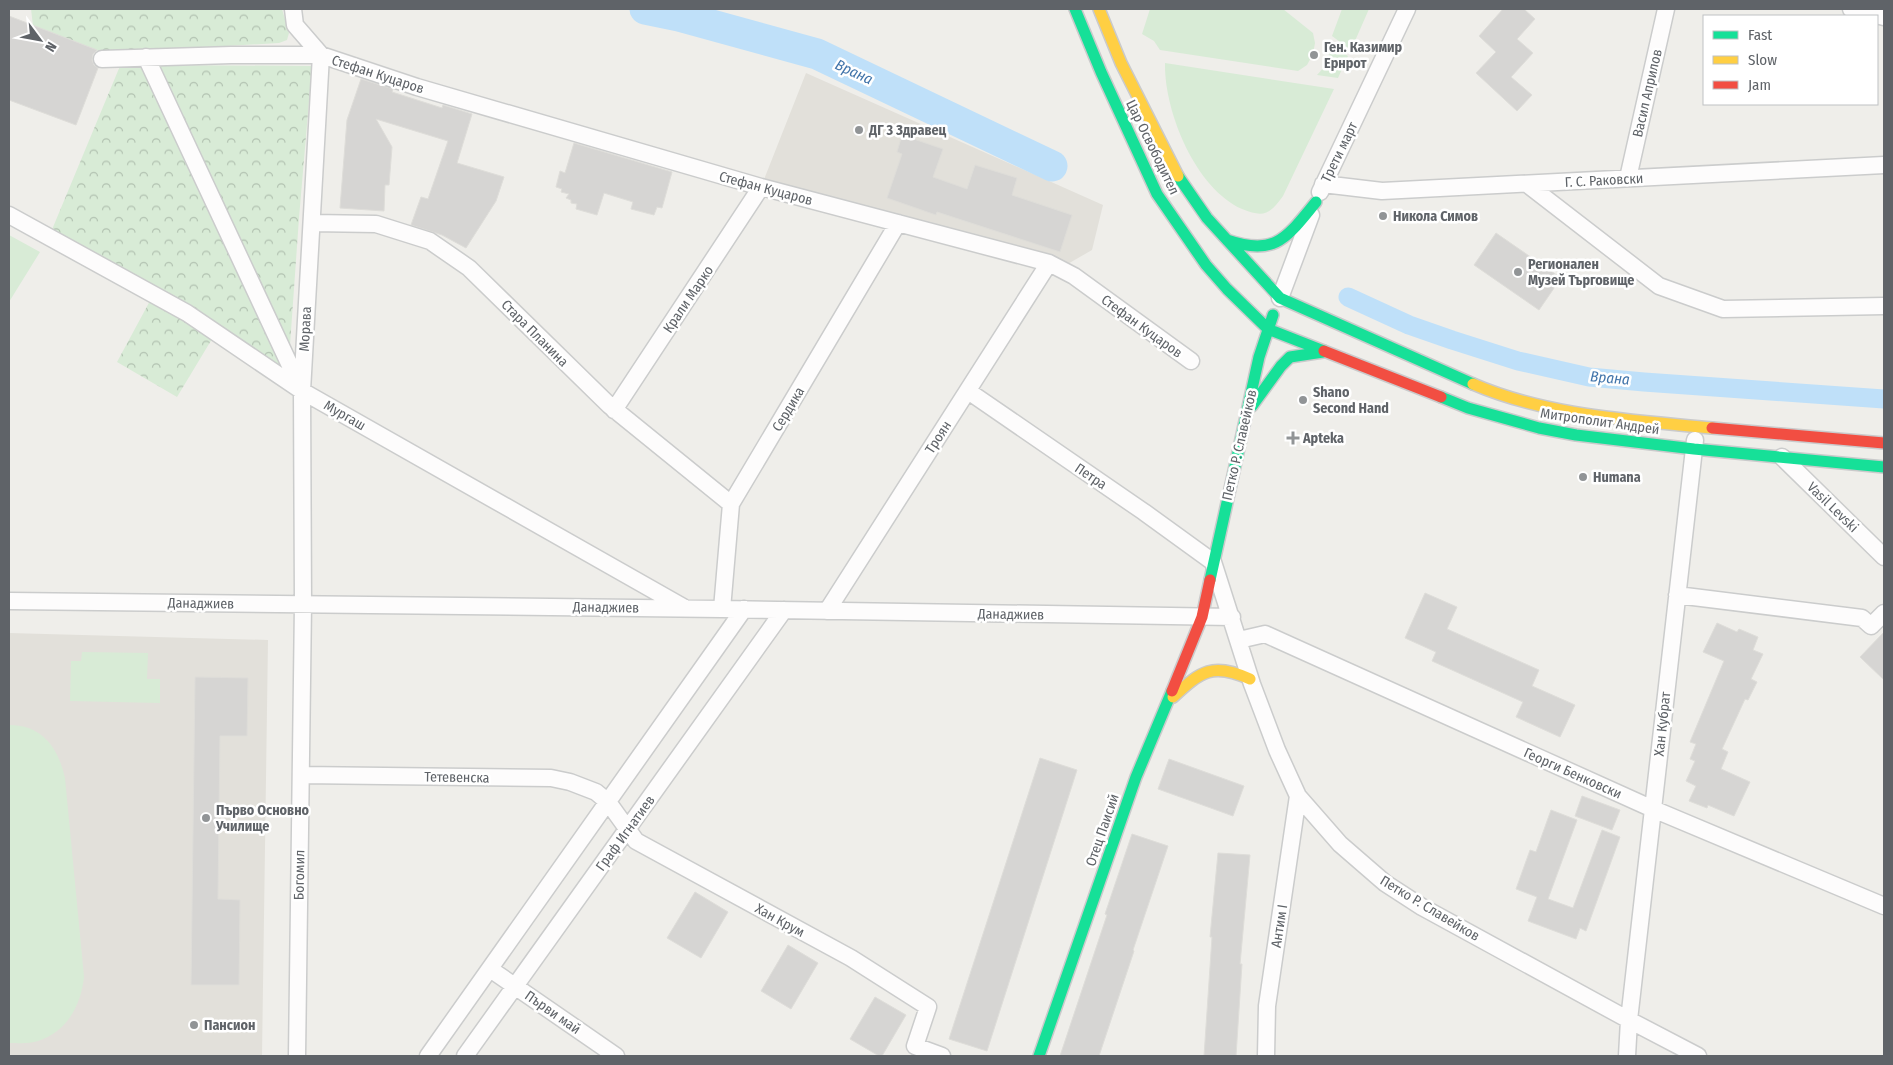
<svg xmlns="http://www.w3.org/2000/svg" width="1893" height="1065" font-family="'Fira Sans Condensed',sans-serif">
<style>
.education{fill:#e2e0da}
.green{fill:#d8ebd6}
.forest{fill:url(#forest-crowns)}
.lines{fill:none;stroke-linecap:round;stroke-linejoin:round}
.canal{stroke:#bfe0f9;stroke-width:19}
.river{stroke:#bfe0f9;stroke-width:31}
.building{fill:#d6d5d3;stroke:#deddd9}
.street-casing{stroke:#cbcccc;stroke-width:19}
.fast-casing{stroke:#cacacb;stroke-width:14}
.slow-casing{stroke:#cacacb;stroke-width:14}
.jam-casing{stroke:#cacacb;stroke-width:14}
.street{stroke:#fdfcfc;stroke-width:16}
.fast{stroke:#16e098;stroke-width:11}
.slow{stroke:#ffcf43;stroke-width:11}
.jam{stroke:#f24e42;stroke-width:11}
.poi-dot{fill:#919496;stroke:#fff;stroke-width:2}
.labels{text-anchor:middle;stroke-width:5;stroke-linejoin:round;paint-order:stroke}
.poi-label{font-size:14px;font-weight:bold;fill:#5f6368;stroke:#fff;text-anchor:start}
.street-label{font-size:14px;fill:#5f6368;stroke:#fff}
.water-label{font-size:15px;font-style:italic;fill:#4174aa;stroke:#fff}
</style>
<defs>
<pattern id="forest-crowns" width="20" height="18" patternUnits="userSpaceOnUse" patternTransform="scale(1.25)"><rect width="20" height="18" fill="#d8ebd6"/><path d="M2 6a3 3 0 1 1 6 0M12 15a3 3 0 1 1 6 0" fill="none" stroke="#b2c2b1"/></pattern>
</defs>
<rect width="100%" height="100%" fill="#efeeea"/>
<path class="education" d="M806 73 1103 205 1092 250 1059 269 761 187Z
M9 633 268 640 262 1056H9Z"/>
<path class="green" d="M1150 9H1283L1313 33 1315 43 1313 54 1307 65 1298 71 1160 50 1154 41 1142 34Z
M1342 9H1369L1351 50 1332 36Z
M1331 44 1348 56 1338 78 1317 75C1327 65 1330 57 1331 44Z
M1165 63 1334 89 1283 196C1270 214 1264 218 1242 209 1195 188 1164 111 1165 63Z
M9 235 40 252 9 302Z
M82 652 148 653 147 679H160V703L70 701 71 661H81Z
M9 725C42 725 58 747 65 778L84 977C81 1005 67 1032 38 1041 30 1044 18 1043 10 1043Z"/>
<path class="forest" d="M31 9H282L289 33 287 40 279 43 104 53 33 26Z
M143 65 286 376 51 232 120 66Z
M158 65 312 66 299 218 290 345Z
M151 299 185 319 212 339 177 397 117 362Z"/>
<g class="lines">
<path class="canal" d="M1348 297 1409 325 1452 340 1518 361 1589 377 1644 382 1884 399"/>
<path class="river" d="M645 9 679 16 817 54 1052 166"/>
</g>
<path class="building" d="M1503 9H1524L1535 19 1517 39 1533 53 1511 77 1532 95 1517 111 1476 73 1496 52 1479 36Z
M9 16 97 50 93 54 92 60 94 65 98 68 76 125 9 100Z
M361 79 393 89 392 92 442 108 443 105 472 114 457 163 504 177 496 201 466 248 442 235 411 225 421 197 428 199 448 141 376 119 392 147 389 185H385L384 211 340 208 347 120Z
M902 135 943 149 933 177 967 189 975 165 1017 178 1012 195 1072 215 1060 252 937 212 936 215 887 198 902 154 897 152Z
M574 143 672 172 662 208 657 207 654 215 631 209 633 202 604 193 597 215 576 209 577 204 571 203V200L566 198 569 194 561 192 562 189 556 187 560 171 565 173Z
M1496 233 1561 278 1539 310 1474 265Z
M1425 593 1457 607 1447 629 1539 670 1532 686 1575 705 1560 737 1516 717 1523 702 1432 661 1436 652 1405 638Z
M1717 623 1737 632 1739 629 1758 637 1753 650 1763 654 1751 679 1757 682 1748 700 1745 699 1722 749 1728 752 1721 769 1750 782 1734 816 1708 805 1707 808 1689 801 1696 786 1686 781 1695 761 1690 759 1696 744 1690 742 1724 661 1703 652Z
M1884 632V680L1860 657Z
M195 677 248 678 247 736H220L218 899 240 900 239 985H191Z
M1040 758 1077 770 987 1051 949 1039Z
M1169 759 1244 786 1233 816 1158 789Z
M1582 796 1620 810 1612 830 1575 816Z
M1551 810 1577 820 1548 899 1573 908 1602 830 1620 837 1586 931 1580 928 1576 939 1528 921 1537 897 1516 889 1530 850 1536 852Z
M1132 834 1168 846 1133 950 1134 951 1099 1056H1060L1107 915 1105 914Z
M1218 853 1250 855 1240 964H1242L1236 1056H1204L1212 937H1210Z
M695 892 728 912 701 958 667 938Z
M788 945 818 963 791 1009 761 991Z
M875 997 906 1015 882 1056H879L850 1039Z"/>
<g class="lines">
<defs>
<path id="street" d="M293 9 295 25 321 55
M1851 9 1884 17
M146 57 301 389
M102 59 231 55H321L417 87 761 187 1049 263 1074 276 1191 361
M1628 178 1666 9
M1323 184 1382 191 1884 165
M1527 184 1659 286 1723 309 1884 306
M1320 192 1407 9
M9 215 187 313 302 391 683 607
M312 223 376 224 430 241 469 268 609 405 731 504
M1280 298 1311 215
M968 391 1144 512 1213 562 1252 684 1277 750 1298 796 1340 844 1385 883 1422 907 1629 1020 1698 1056
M614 410 761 187
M1782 457 1884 557
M1677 595 1862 618 1871 626 1884 613
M9 601 722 609 1232 617
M722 609 731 504 898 223
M827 611 1049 263
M1239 640 1265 634 1653 809 1884 906
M301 775 551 778 570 782 596 792 608 802 636 841 851 958 928 1007 915 1046 942 1056
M490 969 616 1056
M297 1056 303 604 302 391 321 55
M428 1056 744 609
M465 1056 784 610
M1266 1056 1267 1006 1298 796
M1627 1056 1629 1020 1695 440"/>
<path id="fast" d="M1075 9 1101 72 1157 194 1206 265 1227 289 1268 329 1324 351
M1178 176 1207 218 1280 298 1473 384
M1227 240C1276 257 1287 237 1316 202
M1441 397 1468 408 1539 428 1576 435 1694 449 1884 467
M1252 406 1281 366 1290 357 1323 352
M1210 580 1259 357 1273 315
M1039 1056 1136 777 1172 691"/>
<path id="slow" d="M1099 9 1121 63 1178 176
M1473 384C1547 416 1632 420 1712 428
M1173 697C1201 671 1213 662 1250 679"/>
<path id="jam" d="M1324 351 1441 397
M1712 428 1884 443
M1172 691 1202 617 1210 580"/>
</defs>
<use href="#street" class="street-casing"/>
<use href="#fast" class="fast-casing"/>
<use href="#slow" class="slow-casing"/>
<use href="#jam" class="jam-casing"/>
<use href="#street" class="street"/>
<use href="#fast" class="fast"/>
<use href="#slow" class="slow"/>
<use href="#jam" class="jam"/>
</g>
<g class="poi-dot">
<circle cx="1314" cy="55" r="5"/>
<circle cx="859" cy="130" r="5"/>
<circle cx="1383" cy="216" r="5"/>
<circle cx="1518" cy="272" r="5"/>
<circle cx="1303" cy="400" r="5"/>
<path d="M1290.5 430.5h5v5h5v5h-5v5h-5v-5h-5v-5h5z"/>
<circle cx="1583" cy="477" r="5"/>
<circle cx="206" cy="818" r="5"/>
<circle cx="194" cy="1025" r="5"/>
</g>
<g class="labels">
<g class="poi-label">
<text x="1324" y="52">Ген. Казимир<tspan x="1324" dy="16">Ернрот</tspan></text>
<text x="869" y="135">ДГ 3 Здравец</text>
<text x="1393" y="221">Никола Симов</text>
<text x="1528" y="269">Регионален<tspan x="1528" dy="16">Музей Търговище</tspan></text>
<text x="1313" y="397">Shano<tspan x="1313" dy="16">Second Hand</tspan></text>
<text x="1303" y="443">Apteka</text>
<text x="1593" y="482">Humana</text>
<text x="216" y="815">Първо Основно<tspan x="216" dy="16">Училище</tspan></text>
<text x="204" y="1030">Пансион</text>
</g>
<g class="street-label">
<text transform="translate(378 74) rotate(18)" y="5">Стефан Куцаров</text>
<text transform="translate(1647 93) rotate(-77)" y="5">Васил Априлов</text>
<text transform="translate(1153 147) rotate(64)" y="5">Цар Освободител</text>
<text transform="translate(1339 152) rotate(-64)" y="5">Трети март</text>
<text transform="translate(1604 180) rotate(-3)" y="5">Г. С. Раковски</text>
<text transform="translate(766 188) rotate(15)" y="5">Стефан Куцаров</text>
<text transform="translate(688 299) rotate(-56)" y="5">Крали Марко</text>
<text transform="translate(1142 326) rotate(36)" y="5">Стефан Куцаров</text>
<text transform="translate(305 329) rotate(-87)" y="5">Морава</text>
<text transform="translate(535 333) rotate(45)" y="5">Стара Планина</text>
<text transform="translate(788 409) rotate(-59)" y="5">Сердика</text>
<text transform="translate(345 415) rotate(30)" y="5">Мургаш</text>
<text transform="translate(1600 421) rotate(8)" y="5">Митрополит Андрей</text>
<text transform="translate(938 437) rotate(-57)" y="5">Троян</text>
<text transform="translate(1239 445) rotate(-77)" y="5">Петко Р. Славейков</text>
<text transform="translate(1091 476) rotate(34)" y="5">Петра</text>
<text transform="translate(1833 507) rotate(44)" y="5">Vasil Levski</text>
<text transform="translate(201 603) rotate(1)" y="5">Данаджиев</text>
<text transform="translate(606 607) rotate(1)" y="5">Данаджиев</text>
<text transform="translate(1011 614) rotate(1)" y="5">Данаджиев</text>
<text transform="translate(1662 724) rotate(-84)" y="5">Хан Кубрат</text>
<text transform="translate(1573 773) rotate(24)" y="5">Георги Бенковски</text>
<text transform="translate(457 777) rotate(1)" y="5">Тетевенска</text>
<text transform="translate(1102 830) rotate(-71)" y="5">Отец Паисий</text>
<text transform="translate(625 833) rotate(-54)" y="5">Граф Игнатиев</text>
<text transform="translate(299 875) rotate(-89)" y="5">Богомил</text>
<text transform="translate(1430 908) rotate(31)" y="5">Петко Р. Славейков</text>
<text transform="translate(780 920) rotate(29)" y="5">Хан Крум</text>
<text transform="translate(1279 926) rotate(-81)" y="5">Антим I</text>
<text transform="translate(553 1012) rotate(35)" y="5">Първи май</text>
</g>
<g class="water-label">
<text transform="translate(854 72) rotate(25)" y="5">Врана</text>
<text transform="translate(1610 378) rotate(5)" y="5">Врана</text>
</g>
</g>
<rect width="1893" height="1065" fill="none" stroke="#5f6368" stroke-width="20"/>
<rect x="1703" y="15" width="175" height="90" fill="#ffffff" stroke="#bfc1c3"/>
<rect x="1713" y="31" width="25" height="8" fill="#16e098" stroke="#bfc1c3"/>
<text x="1748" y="40" font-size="15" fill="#5f6368">Fast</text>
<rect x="1713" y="56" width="25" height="8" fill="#ffcf43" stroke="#bfc1c3"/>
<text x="1748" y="65" font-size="15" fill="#5f6368">Slow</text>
<rect x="1713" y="81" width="25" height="8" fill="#f24e42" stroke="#bfc1c3"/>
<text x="1748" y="90" font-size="15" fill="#5f6368">Jam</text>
<g transform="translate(40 40) rotate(122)" stroke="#ffffff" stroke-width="4" paint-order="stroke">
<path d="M0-4L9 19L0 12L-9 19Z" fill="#5f6368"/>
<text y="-8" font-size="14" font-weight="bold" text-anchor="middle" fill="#5f6368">N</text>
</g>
</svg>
